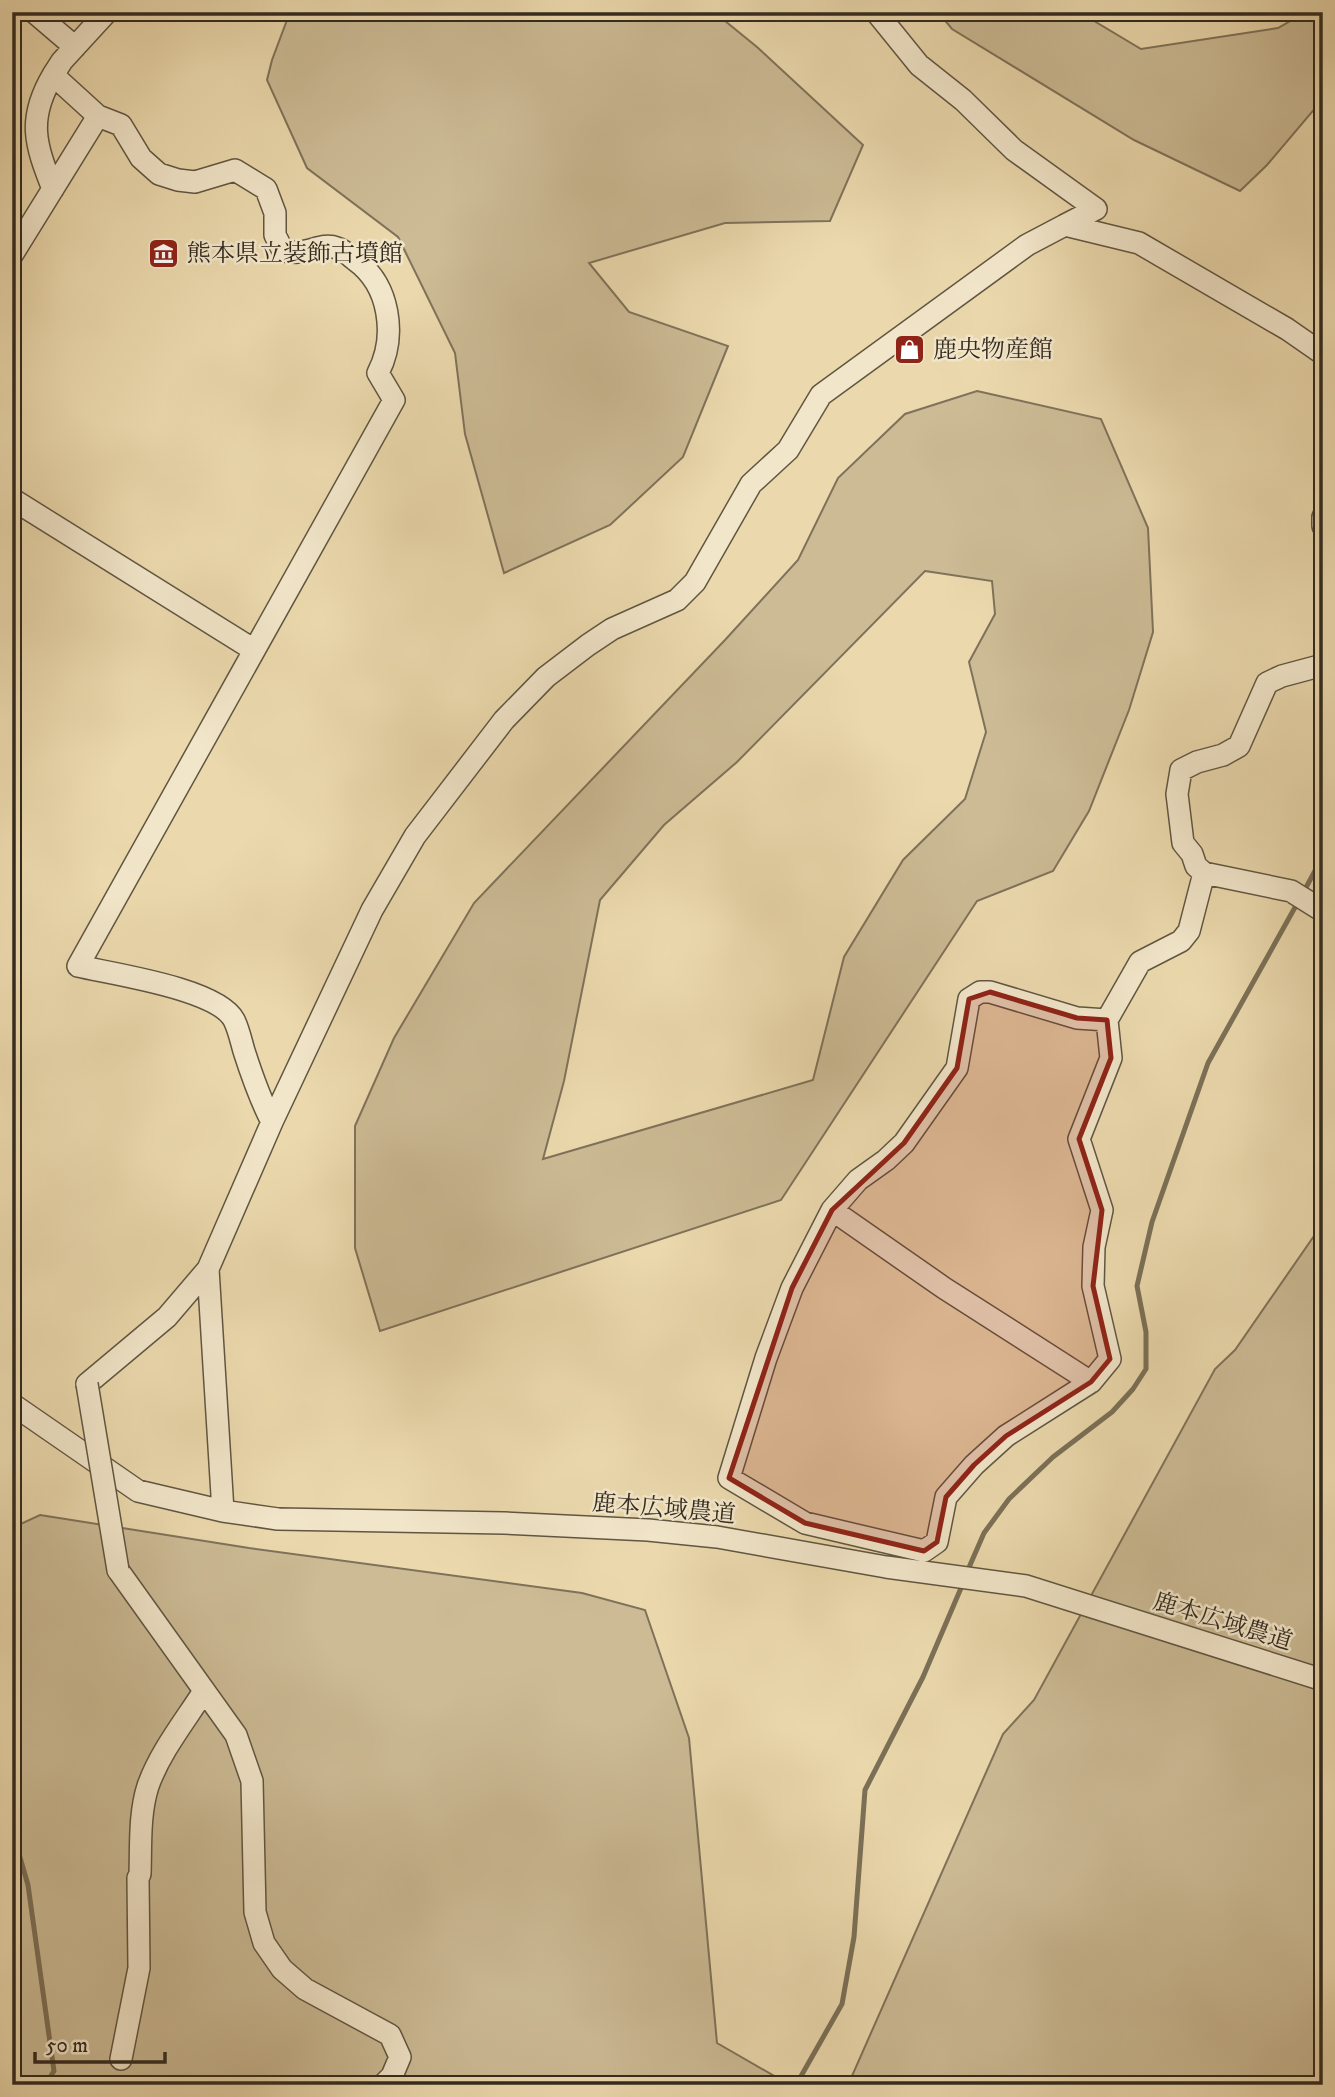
<svg xmlns="http://www.w3.org/2000/svg" width="1335" height="2097" font-family="'IM FELL DW Pica','Noto Serif JP',serif">
<style>
.green{fill:#ccbb95;stroke:#7f725a;stroke-width:2;fill-rule:evenodd}
.lines{fill:none;stroke-linecap:round;stroke-linejoin:round}
.stream{stroke:#7b7057;stroke-width:5}
.minor-casing{stroke:#605642;stroke-width:24}
.minor{stroke:#f2e6ca;stroke-width:21}
.minor-bridge-casing{stroke:#605642;stroke-width:24;stroke-linecap:butt}
.minor-bridge{stroke:#f2e6ca;stroke-width:21}
.marked{fill:#8f2418;fill-opacity:0.2;stroke:#8f2418;stroke-width:5;stroke-linejoin:round}
.labels{text-anchor:middle;stroke-width:5;stroke-linejoin:round;paint-order:stroke}
.poi-label{font-size:24px;fill:#322a1f;stroke:#f2e6ca;text-anchor:start}
.street-label{font-size:24px;fill:#322a1f;stroke:#f2e6ca}
</style>
<rect width="100%" height="100%" fill="#ebd9ad"/>
<filter id="stains"><feTurbulence type="fractalNoise" baseFrequency=".00286" numOctaves="4"/><feColorMatrix values="0 0 0 0 .2 0 0 0 0 .09 0 0 0 0 .02 0 0 0 .5 -.17"/></filter>
<radialGradient id="worn" r=".72"><stop offset=".6" stop-color="#630" stop-opacity="0"/><stop offset="1" stop-color="#630" stop-opacity=".3"/></radialGradient>
<path class="green" d="M290 12H714L757 47 863 145 830 221 725 223 589 263 629 312 728 346 683 457 610 525 504 573 465 434 455 353 398 237 307 168 267 80 272 60Z
M938 12H1079L1141 49 1278 28 1306 12H1323V99L1267 165 1240 191 1134 140 952 29Z
M977 391 1101 419 1148 528 1153 632 1129 710 1089 811 1053 871 977 901 781 1200 380 1331 355 1248V1126L394 1038 474 903 725 640 798 560 838 478 905 414ZM925 571 992 581 995 614 969 662 986 732 965 799 903 860 844 957 813 1080 543 1159 564 1081 600 900 664 825 737 762Z
M1323 1223V2085H848L1003 1734 1034 1700 1215 1369 1235 1350Z
M40 1515 249 1548 582 1593 645 1610 689 1738 717 2043 790 2085H12V1528Z"/>
<g class="lines">
<path class="stream" d="M1303 893 1323 856
M967 1572 984 1533 1009 1499 1053 1457 1112 1412 1133 1389 1146 1369V1332L1137 1286 1152 1222 1208 1063 1298 902
M12 1622 17 1656 12 1689
M12 1830 28 1885 54 2071 45 2085
M796 2085 842 2004 854 1937 865 1790 923 1677 964 1581"/>
<defs>
<path id="minor" d="M34 12 75 47
M107 12 62 61 53 75 98 116 121 125 141 158 159 174 178 180 195 182 235 170 266 189 275 213V235L283 251C288 251 294 253 299 252 313 251 324 243 337 248 344 250 350 256 355 260 390 285 397 336 378 373L394 400 78 966C113 974 218 989 234 1020 239 1030 241 1041 244 1051 252 1076 260 1099 272 1122
M876 12 919 65 963 100 1014 150 1096 209 1065 225
M53 189C35 144 27 119 53 75
M12 255 98 116
M12 499 254 650
M1323 517V526
M1204 873 1196 866 1192 854 1183 843 1177 794 1181 770 1197 762 1223 755 1239 746 1267 683 1282 676 1323 665
M1107 1020 1077 1018 990 992H980L969 999 957 1068 904 1143 886 1160 858 1180 832 1210 792 1288 766 1358 729 1478 805 1523 924 1551 937 1542 946 1497 974 1465 1006 1436 1091 1382 1110 1359 1093 1286 1094 1247 1102 1210 1079 1139 1111 1058 1107 1020 1140 962 1181 941 1189 931 1204 873 1291 891 1323 911
M832 1210 944 1288 1091 1382
M208 1269 223 1511
M87 1384 167 1317 208 1269 272 1122 372 910 415 836 504 720 546 677 588 645 612 629 677 600 695 582 751 484 788 450 821 395 1027 245 1065 225 1139 243 1287 329 1323 354
M12 1404 138 1491 223 1511 278 1519 504 1523 648 1530 717 1537 886 1567 1026 1586 1323 1680
M118 1570 236 1735 252 1781 255 1912 264 1943 282 1969 305 1989 390 2035 400 2057 392 2076 383 2085
M121 2059 139 1968 138 1878 140 1874C141 1845 139 1814 148 1786 160 1752 185 1721 204 1691"/>
</defs>
<use href="#minor" class="minor-casing"/>
<use href="#minor" class="minor"/>
<defs>
<path id="minor-bridge" d="M87 1384 118 1570"/>
</defs>
<use href="#minor-bridge" class="minor-bridge-casing"/>
<use href="#minor-bridge" class="minor-bridge"/>
</g>
<path class="marked" d="M990 992 1077 1018 1107 1020 1111 1058 1079 1139 1102 1210 1093 1286 1110 1359 1091 1382 1006 1436 974 1465 946 1497 937 1542 924 1551 805 1523 729 1478 792 1288 832 1210 904 1143 957 1068 969 999Z"/>
<defs>
<symbol id="museum-square" viewBox="-11 -11 22 22"><rect x="-9" y="-9" width="18" height="18" rx="4" fill="#8f2418" stroke="#f2e6ca"/><path d="M0-6L6-3V-2H-6V-3ZM-5-1h2V3h-2ZM-1-1h2V3h-2ZM3-1h2V3H3ZM-6 4H6V6H-6Z" fill="#fff"/></symbol>
<symbol id="shop-square" viewBox="-11 -11 22 22"><rect x="-9" y="-9" width="18" height="18" rx="4" fill="#8f2418" stroke="#f2e6ca"/><path d="M-5-2.5h2.3a2.7 3.5 0 0 1 5.4 0H5L5.5 6h-11ZM-1.5-2.5h3a1.5 2.3 0 0 0-3 0Z" fill="#fff"/></symbol>
</defs>
<g fill-rule="evenodd">
<use href="#museum-square" x="146" y="236" width="35" height="35"/>
<use href="#shop-square" x="892" y="332" width="35" height="35"/>
</g>
<g class="labels">
<g class="poi-label">
<text x="187" y="261">熊本県立装飾古墳館</text>
<text x="933" y="357">鹿央物産館</text>
</g>
<g class="street-label">
<text transform="translate(664 1508) rotate(5)" y="8">鹿本広域農道</text>
<text transform="translate(1223 1621) rotate(17)" y="8">鹿本広域農道</text>
</g>
</g>
<rect width="1335" height="2097" fill="none" stroke="#ebd9ad" stroke-width="42"/>
<rect x="14" y="14" width="1307" height="2069" fill="none" stroke="#322a1f" stroke-width="3.5"/>
<rect x="21" y="21" width="1293" height="2055" fill="none" stroke="#322a1f" stroke-width="2"/>
<path d="M35 2052v10h130v-10" fill="none" stroke="#322a1f" stroke-width="3.5"/>
<text x="46" y="2052" font-size="21" fill="#322a1f" stroke="#f2e6ca" stroke-width="5" paint-order="stroke">50 m</text>
<rect width="100%" height="100%" filter="url(#stains)"/>
<rect width="100%" height="100%" fill="url(#worn)"/>
</svg>
